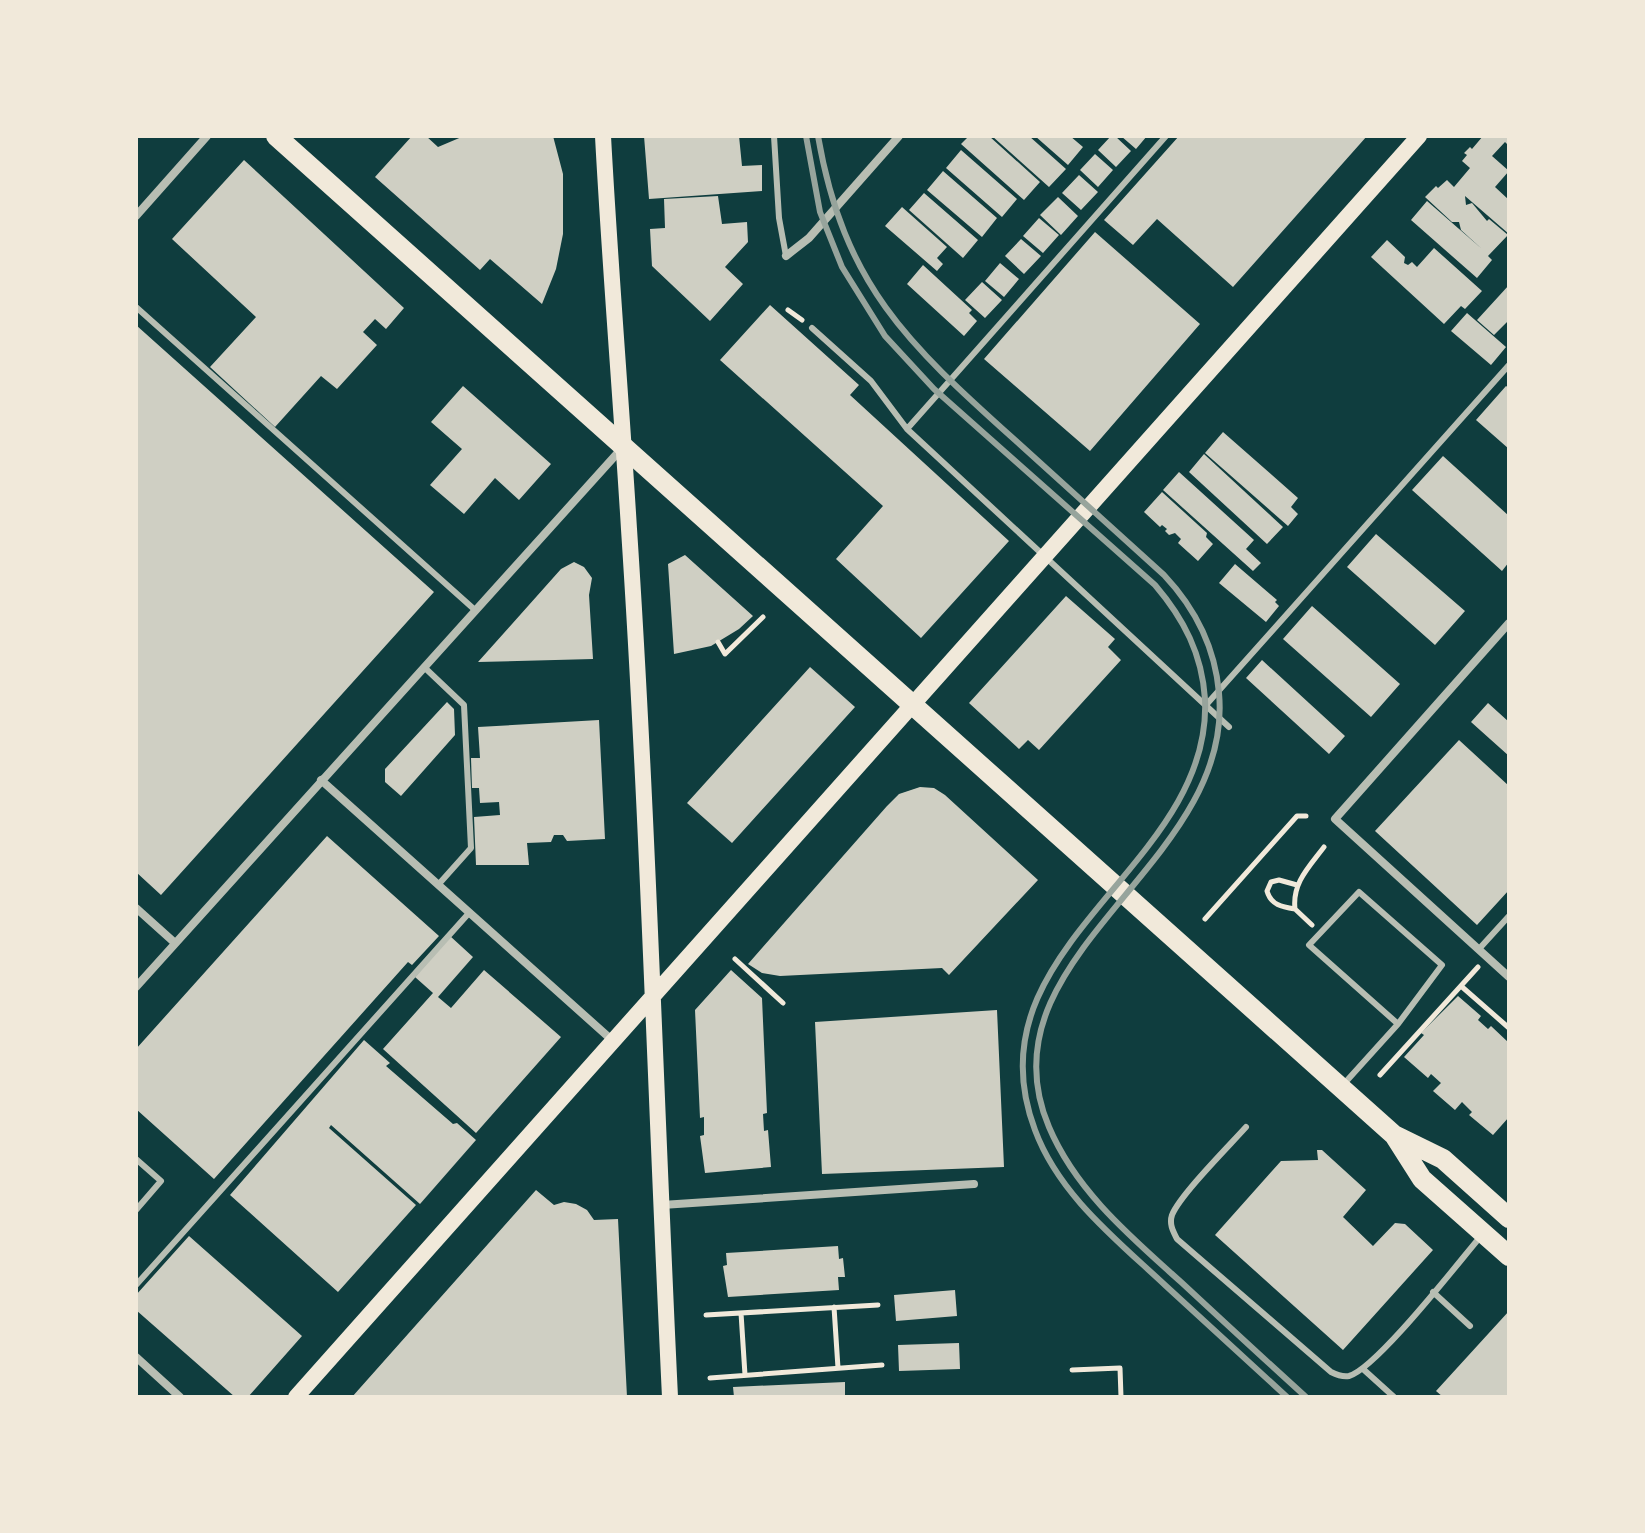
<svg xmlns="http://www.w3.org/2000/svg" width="1645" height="1533" font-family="'Fira Sans Condensed',sans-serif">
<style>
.building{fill:#cfcfc3}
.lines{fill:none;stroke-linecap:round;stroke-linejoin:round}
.path{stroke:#f1e9da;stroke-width:5}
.service{stroke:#b8beb3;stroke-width:6}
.minor{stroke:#b8beb3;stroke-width:8}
.secondary{stroke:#f1e9da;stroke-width:16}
.primary{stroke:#f1e9da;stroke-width:20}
.rail{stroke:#97a49c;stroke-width:6}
</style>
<rect width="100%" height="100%" fill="#0f3d3e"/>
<path class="building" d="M412 136H426L438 147 464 136H553L563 174V234L556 269 542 304 490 259 480 270 375 177Z
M644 136H739L742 166 762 165V191L649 199Z
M969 136H989L1040 182 1024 200 961 144Z
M992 136H1029L1066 169 1049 187Z
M1035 136H1070L1083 147 1068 165Z
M1111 136H1115L1131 151 1116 167 1098 150Z
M1121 136H1147L1136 149Z
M1179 136H1367L1233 287 1157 219 1133 245 1104 220Z
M1483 136H1509V146L1505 142 1492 156 1509 171 1495 187 1509 200V234L1465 196 1466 205 1472 203 1487 221 1489 219 1508 235 1488 256 1492 260 1477 278 1411 220 1427 201 1482 249 1461 230 1459 222H1452L1425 197 1436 186 1438 188 1447 180 1454 187 1470 168 1462 161 1467 155 1464 153 1470 147 1472 149Z
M961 150 1017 199 1002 217 946 168Z
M1095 154 1113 170 1098 187 1080 170Z
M244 160 404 308 386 329 375 319 363 332 377 345 337 389 321 376 275 427 210 367 256 317 172 239Z
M943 171 997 218 982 237 927 190Z
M1079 175 1098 192 1081 210 1062 193Z
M924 193 978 240 963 258 909 210Z
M718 196 722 224 747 222 748 242 725 267 743 284 710 321 652 266 650 229 665 228 664 199Z
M1058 197 1078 216 1061 235 1040 215Z
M902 207 947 247 937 258 943 264 937 271 885 226Z
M1039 218 1059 235 1043 253 1023 236Z
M1095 232 1200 324 1090 451 984 359Z
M1021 239 1041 256 1024 274 1005 256Z
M1387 240 1405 257 1404 263 1408 265 1412 262 1417 267 1434 248 1482 291 1465 309 1461 306 1444 324 1371 257Z
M1000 263 1019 279 1004 297 985 281Z
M923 265 972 310 969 313 977 321 964 336 907 284Z
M982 282 1002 300 985 318 965 300Z
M1509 285V320L1494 335 1477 320Z
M770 305 859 385 850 395 1009 541 921 638 836 559 883 506 720 360Z
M1467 313 1506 347 1491 365 1451 331Z
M136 325 434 592 161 895 136 872Z
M463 386 551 464 519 500 495 478 464 514 430 485 462 449 431 422Z
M1506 386 1509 388V449L1476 420Z
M1223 432 1298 498 1291 507 1298 514 1288 526 1205 453Z
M1204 454 1283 527 1267 544 1189 472Z
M1443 456 1509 516V562L1502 571 1412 490Z
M1179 472 1254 540 1246 549 1261 563 1253 571 1163 490Z
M1162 492 1207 533 1206 537 1213 544 1198 561 1178 543 1181 539 1175 533 1169 535 1165 531 1167 529 1162 525 1160 527 1144 512Z
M1376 534 1465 611 1435 645 1347 567Z
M685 555 753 616 739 629 711 646 674 654 668 564Z
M574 562 584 567 592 578 589 595 593 659 478 662 561 569Z
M1235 564 1277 600 1275 602 1279 606 1266 622 1219 583Z
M1066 596 1115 639 1108 647 1121 660 1039 750 1028 740 1019 749 969 703Z
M1312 606 1400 684 1371 717 1283 639Z
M1262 660 1345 736 1329 754 1246 678Z
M810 667 855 707 732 843 687 803Z
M447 702 454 709 455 735 401 796 385 782V769Z
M1488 703 1509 722V756L1471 722Z
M599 720 605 839 567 841 563 835H554L551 842 527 843 529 865H476L474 817 500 815 499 802 480 803 479 788H472L471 758H480L478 727Z
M1459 740 1509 786V890L1477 925 1375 831Z
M920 787 934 788 945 795 1038 880 949 975 942 968 780 976 762 973 748 964 887 806 899 794Z
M327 836 439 936 412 965 408 962 214 1179 136 1109V1049Z
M450 936 473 957 438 997 451 1008 484 970 561 1037 476 1133 383 1049 433 993 415 977Z
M731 970 762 998 767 1113 763 1114 764 1131 768 1130 771 1167 705 1173 700 1136 704 1135V1117L700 1118 695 1010Z
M1458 996 1481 1016 1478 1020 1488 1029 1491 1026 1509 1043V1117L1493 1135 1469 1115 1472 1112 1462 1102 1455 1110 1433 1091 1441 1083 1431 1074 1428 1078 1404 1057 1424 1035 1421 1033Z
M997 1010 1004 1167 822 1174 815 1022Z
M364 1040 390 1063 386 1066 453 1124 457 1123 476 1140 420 1204 331 1125 329 1128 416 1205 338 1292 230 1195Z
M1317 1150H1322L1366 1190 1343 1217 1373 1246 1395 1223 1405 1224 1433 1250 1343 1350 1215 1235 1281 1161 1318 1160Z
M536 1190 554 1205 564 1202 576 1204 587 1210 594 1220 618 1219 627 1397H352Z
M189 1236 302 1336 248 1397H235L136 1310V1295Z
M838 1246 839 1259 843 1258 845 1277H838L839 1290 728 1297 723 1266 727 1265 726 1253Z
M955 1290 957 1316 896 1321 894 1295Z
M1509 1311V1397H1443L1436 1391Z
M959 1343 960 1369 899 1371 898 1345Z
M845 1382V1397H734L733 1387Z"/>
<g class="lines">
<path class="path" d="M788 310 802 320
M718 642 725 654 763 617
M1295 909C1282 907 1271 905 1267 891L1271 882 1279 880 1297 885
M1205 919 1297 816H1306
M1312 925 1295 909C1292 883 1309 867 1324 847
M735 959 783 1003
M1461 986 1509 1028
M1380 1075 1478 967
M834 1307 838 1368
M741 1313 745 1375
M706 1315 878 1305
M1072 1370 1120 1368 1121 1397
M710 1378 882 1365"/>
<path class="service" d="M774 136 779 218 786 256
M136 307 475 610
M812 328 871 381 907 429 1229 727
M907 429 1166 136
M424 667 464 705 471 848 438 885
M1206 705 1509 365
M1479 949 1509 916
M1342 1086 1398 1024 1442 965 1359 892 1309 945 1398 1024
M1246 1127C1229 1146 1180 1195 1172 1215 1169 1224 1173 1231 1177 1239L1331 1372C1337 1375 1343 1377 1349 1376 1376 1369 1458 1263 1481 1236
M136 1159 161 1181 136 1210
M136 1285 469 913
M1433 1292 1470 1326
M1363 1369 1394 1397"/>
<path class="minor" d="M136 216 207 136
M786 256 809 238 899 136
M1509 623 1335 819 1509 977
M321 780 613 1041
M136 908 175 943
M136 987 623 447
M662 1205 974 1184
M136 1357 180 1397"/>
<path class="secondary" d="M603 136C610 267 621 398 629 529 648 818 656 1108 670 1397
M296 1397 1419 136"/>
<path class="primary" d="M276 136 1394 1135 1422 1179 1509 1256
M1394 1135 1443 1159 1509 1218"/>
<path class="rail" d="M806 136 820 212 842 267 885 336 934 389 1155 585C1184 619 1202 654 1205 699 1213 868 965 946 1035 1130 1059 1195 1117 1240 1166 1286 1206 1323 1247 1360 1287 1397
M818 136C844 285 907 343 1015 440 1064 485 1114 530 1164 575 1195 608 1215 647 1219 693 1235 866 976 955 1049 1127 1076 1191 1131 1237 1181 1282 1223 1321 1264 1359 1306 1397"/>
</g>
<rect width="1645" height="1533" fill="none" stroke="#f1e9da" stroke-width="276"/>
</svg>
